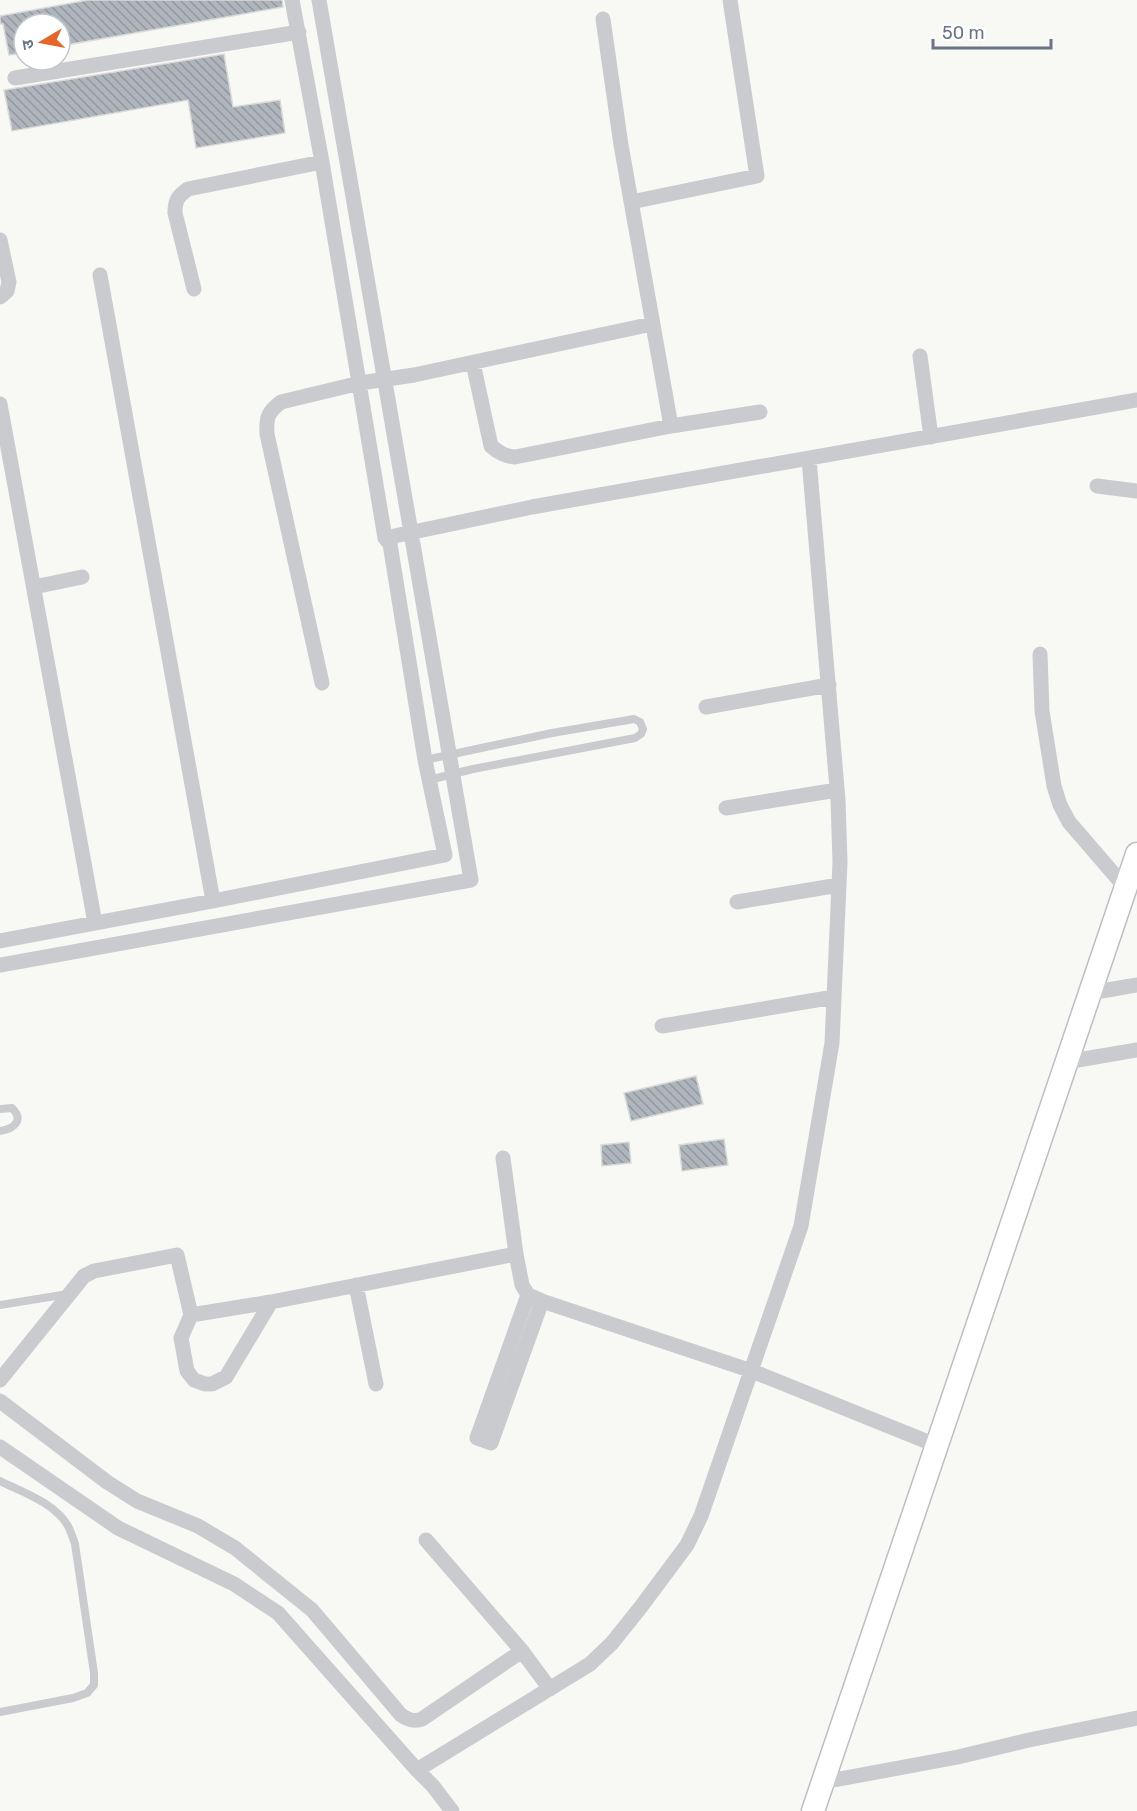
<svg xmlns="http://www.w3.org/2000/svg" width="1137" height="1811" font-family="Rubik,'Noto Sans Devanagari',sans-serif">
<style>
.building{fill:url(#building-back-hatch);stroke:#dadad8;stroke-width:1.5}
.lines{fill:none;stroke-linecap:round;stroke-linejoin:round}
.secondary-casing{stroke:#bbbec3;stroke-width:25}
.lane{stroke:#c9cbcf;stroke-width:8}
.street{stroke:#c9cbcf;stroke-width:15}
.secondary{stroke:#fff;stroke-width:22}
</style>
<defs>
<pattern id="building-back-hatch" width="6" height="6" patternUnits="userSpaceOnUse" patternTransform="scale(1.5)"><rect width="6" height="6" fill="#afb5bc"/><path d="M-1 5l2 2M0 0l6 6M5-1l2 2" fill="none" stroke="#92989e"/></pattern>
</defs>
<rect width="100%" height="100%" fill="#f8f8f5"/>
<path class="building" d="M88 0H282L283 7 60 46V24H24V53L9 55 3 24H0V16Z
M224 54 233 107 280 100 285 133 196 148 188 100 12 131 4 90Z
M696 1076 703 1104 631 1121 624 1093Z
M724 1139 728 1165 682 1171 679 1145Z
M629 1142 631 1163 602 1166 601 1145Z"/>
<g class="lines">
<defs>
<path id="secondary" d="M813 1811 1137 854"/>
</defs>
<use href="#secondary" class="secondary-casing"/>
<path class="lane" d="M425 760 552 733 634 719 640 722 643 729 641 734 635 738 473 769 429 780
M0 1109 12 1108C25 1121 13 1129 0 1131
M0 1305 68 1294
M0 1481C22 1492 55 1503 68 1526 71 1532 73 1538 75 1544L94 1673V1685L87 1693 73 1698 0 1712"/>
<path class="street" d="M603 19 621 145 671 426
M15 78 299 32
M631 202 757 176 730 0
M0 240 9 282 7 291 0 297
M100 275 213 901
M194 289 175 213C175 200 178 196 188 189L322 162
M920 356 931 437
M473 363 491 446C499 453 505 456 515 457L671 426 760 412
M0 404 95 923
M1097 486 1137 491
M385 538 532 507 1137 400
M34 587 82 577
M1040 654 1042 711 1054 786 1060 805 1069 822 1125 887
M322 683 267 434C266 417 268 412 281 402L360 383 414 375 652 324
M706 707 829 685
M726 808 837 790
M737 902 839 885
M0 941 213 901 445 855 425 760 390 544 385 538 322 162 292 0
M0 965 471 880 319 0
M1090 993 1137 985
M662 1026 834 997
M1066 1062 1137 1050
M503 1158 516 1254 522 1285 528 1295 542 1301 752 1371 938 1446
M356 1285 376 1384
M528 1295 477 1438 491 1443 542 1301
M191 1315 181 1338 187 1371 194 1380 205 1384H212L226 1377 271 1302
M0 1380 84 1276 94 1271 177 1255 191 1315 271 1302 516 1254
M0 1401 107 1482 137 1501 198 1526 235 1548 312 1610 401 1715C408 1720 414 1722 422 1719L522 1651 550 1689
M0 1447 118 1528 234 1584 278 1613 417 1770 433 1786 452 1811
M426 1540 522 1651
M417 1770 590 1664 612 1643 640 1608 687 1545 701 1516 801 1226 832 1043 840 862 838 800 809 459
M823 1782 958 1757 1029 1740 1137 1718"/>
<use href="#secondary" class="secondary"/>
</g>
<g transform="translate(42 42) rotate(260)"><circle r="28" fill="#ffffff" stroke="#c2c8cf" stroke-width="1.5"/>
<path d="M0-4.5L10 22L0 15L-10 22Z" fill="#e56628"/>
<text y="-9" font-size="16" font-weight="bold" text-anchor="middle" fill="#677587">उ</text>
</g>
<path d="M933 39v9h118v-9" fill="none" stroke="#677587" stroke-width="3"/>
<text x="942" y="39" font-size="18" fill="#677587" stroke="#ffffff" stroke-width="4.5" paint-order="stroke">50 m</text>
</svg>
